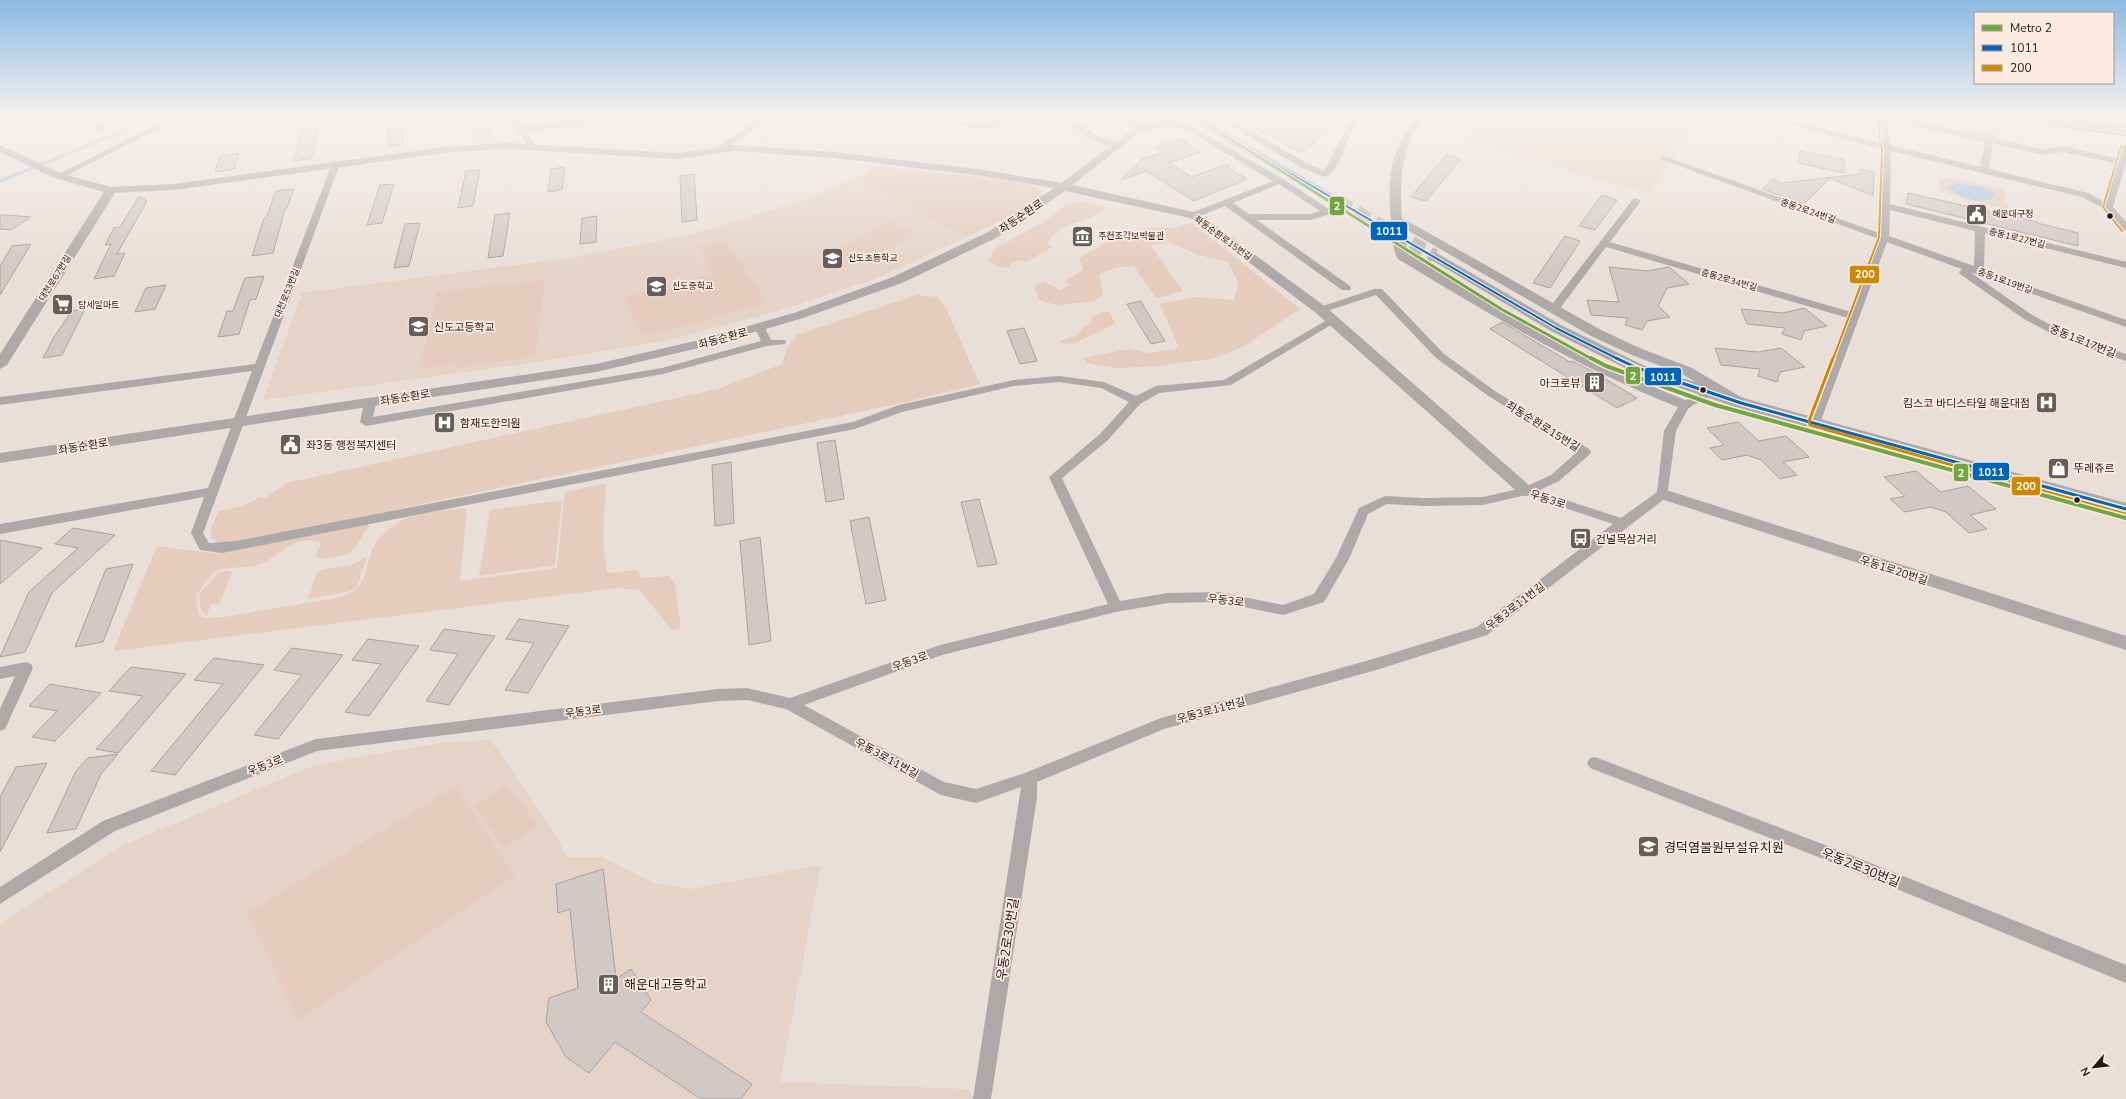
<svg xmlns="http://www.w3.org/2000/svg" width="2126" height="1099" font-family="'Nunito Sans','Noto Sans KR',sans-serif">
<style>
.built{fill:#e5d3c8}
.green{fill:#e5ccbd;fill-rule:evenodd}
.water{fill:#a6c3de}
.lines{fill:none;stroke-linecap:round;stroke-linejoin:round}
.stream{stroke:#a6c3de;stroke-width:3}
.building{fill:#d1c9c5;stroke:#a8a19c}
.secondary-tunnel{stroke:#c1b7b2;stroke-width:14;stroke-dasharray:14 7;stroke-linecap:butt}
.minor{fill:#aca9a8;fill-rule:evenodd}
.tertiary{fill:#aca9a8;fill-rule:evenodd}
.secondary{fill:#ada8a7;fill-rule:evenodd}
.bus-1-far1-casing{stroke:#fdebe0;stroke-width:4}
.bus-1-casing{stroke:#fdebe0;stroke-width:6}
.bus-2-far1-casing{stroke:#fdebe0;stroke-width:4}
.bus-2-casing{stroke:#fdebe0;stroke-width:6}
.bus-1-far1{stroke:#0065bd;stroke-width:2}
.bus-1{stroke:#0065bd;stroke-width:3}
.bus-2-far1{stroke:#cc8a04;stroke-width:2}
.bus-2{stroke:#cc8a04;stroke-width:3}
.metro-1-far1-casing{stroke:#fdebe0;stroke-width:5}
.metro-1-casing{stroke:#fdebe0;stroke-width:7}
.metro-1-far1{stroke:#72a640;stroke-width:3}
.metro-1{stroke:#72a640;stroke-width:4}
.bus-dot{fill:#1f1915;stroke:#fdebe0;stroke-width:1.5}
.labels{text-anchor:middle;stroke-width:3.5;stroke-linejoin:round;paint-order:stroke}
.far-street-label{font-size:9px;fill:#1f1915;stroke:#fdebe0}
.far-poi-label{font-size:9px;fill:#1f1915;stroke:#fdebe0;text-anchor:start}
.street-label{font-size:11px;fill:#1f1915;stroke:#fdebe0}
.poi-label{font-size:11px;fill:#1f1915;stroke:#fdebe0;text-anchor:start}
.near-poi-label{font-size:13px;fill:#1f1915;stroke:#fdebe0;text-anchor:start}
.near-street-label{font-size:13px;fill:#1f1915;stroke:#fdebe0}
.line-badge{stroke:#fdebe0;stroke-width:1.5}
.badge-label{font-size:11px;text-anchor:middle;font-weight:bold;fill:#fff}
</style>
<rect width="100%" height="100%" fill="#e9dfd9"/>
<path class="built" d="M1488 115H1667L1666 117 1689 129 1650 193 1465 143Z
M853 179 967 237 875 279 778 311 664 341 544 361 263 400 302 293 568 258 689 235 811 198Z
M491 740 558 838 566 857H603L654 883 691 889 821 865 780 1082 967 1089 975 1099H0V924L121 846 315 765 441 743Z"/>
<path class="green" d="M1539 115H1638L1661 121 1645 147 1535 119Z
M871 166 1005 179 1028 184 1039 188 1042 192C1036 207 983 229 967 237L853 179 866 173Z
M1949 177 2005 190 2004 201 2009 205 2008 210 1971 202 1941 190 1938 179ZM1954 184 1975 185 1994 193 1984 201 1968 197 1951 190 1949 187Z
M1082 201 1107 208C1101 212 1094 217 1087 219 1072 224 1054 227 1048 244L1052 247 1026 262 1019 260 1010 264 1009 267 1003 268 989 261 994 249 1044 222 1066 205Z
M890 221 916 234 859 264 834 249Z
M1192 223 1300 309 1244 346 1212 359 1158 366 1118 368 1087 363 1083 358 1129 349 1148 353 1179 348 1160 304 1194 297 1234 300 1238 282 1228 262 1198 255 1168 242 1151 246 1183 291 1156 298 1134 266 1115 268 1099 274 1103 294 1094 301 1056 305 1039 300 1034 286 1044 282 1061 290 1070 285 1065 282 1083 270 1080 258 1118 235H1130L1146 228H1173Z
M724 239 767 303 652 335 640 334 624 298 712 274 699 247Z
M545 280 535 357 456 368 454 364 420 369 437 292Z
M917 295 937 297 945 306 980 384 902 403 242 542 222 544 211 538V528L219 511 242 506 260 497 264 499 287 483 718 389 782 364 788 346 797 335Z
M1101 312H1110L1115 324 1076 343 1066 344 1060 341 1078 335 1081 330 1091 322 1092 317Z
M606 483 603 539 607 573 637 570 642 578 670 576 675 586 681 627 672 630 639 590 618 588 113 651 157 546 212 553 366 524 370 526C362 533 360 543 353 550 345 558 329 557 319 559L316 555 321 543C294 532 281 556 261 564 248 569 223 566 216 571 208 577 202 588 196 595L199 615 204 618 224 617 342 597C369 587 364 568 374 546 378 537 393 525 401 521 419 510 447 511 467 508L460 581 557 568 565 492Z
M562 500 555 565 479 576 490 510Z
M367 557 357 586 351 591 308 599 317 573 321 570 352 565Z
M226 571 232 572 220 603 210 605 207 616C199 612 200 602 199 594L219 572Z
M507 785 538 825 505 848 474 806Z
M456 786 515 876 298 1020 247 913Z"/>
<path class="water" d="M1954 184C1968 183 1982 186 1994 193L1995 196C1986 207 1958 197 1949 188Z"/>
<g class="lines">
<path class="stream" d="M0 181 121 132 139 115"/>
</g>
<path class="building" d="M305 115H321L312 158 294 161Z
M461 115H478L491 133 476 137Z
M1234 115H1341L1304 152 1293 149 1273 137 1269 128 1261 131Z
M1940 115H1961L1998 121V138L1959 129Z
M404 120 403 144 388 147V122Z
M1180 139 1201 152 1169 163 1192 177 1228 164V168L1247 179 1194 201 1146 171 1121 180 1141 160 1163 152 1155 147Z
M1800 151 1844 160V173L1798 163Z
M239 153 234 169 215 172 220 156Z
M1446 155 1461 159 1426 201 1411 197Z
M565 167 562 190 548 192 551 169Z
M1860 169 1874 172 1873 196 1830 178 1804 204 1762 189 1773 179 1782 183 1860 174Z
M480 170 473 206 458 208 466 171Z
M694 174 697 220 682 222 680 176Z
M394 184 382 223 367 225 380 185Z
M294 189 287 208 285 209 273 253 252 256 264 218H266L276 191Z
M1908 193 2037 222V223L2078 233V246L1906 204Z
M1602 195 1617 200 1595 230 1579 226Z
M139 196 147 201 117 254 125 253 114 276 94 279 111 244 105 245 114 228 120 227Z
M510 213 503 256 488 258 495 215Z
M0 215H6L31 217 11 230 0 229Z
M597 216 596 242 580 244 582 218Z
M420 223 409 266 394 268 405 224Z
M1565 236 1580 241 1550 288 1533 283Z
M31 244 0 295V266L12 246Z
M1609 267 1648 271 1669 267 1689 284 1667 288 1658 306 1670 317 1647 321 1642 330 1625 325 1628 318 1591 315 1587 300 1619 302Z
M264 276 256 299 250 300 239 334 218 337 227 311H233L245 278Z
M166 285 155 309 135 312 146 288Z
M1141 301 1144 307 1165 341 1151 344 1127 304Z
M1804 308 1827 326 1804 331 1801 340 1782 334 1785 328 1747 324 1741 309 1783 313Z
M85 309 62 355 43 358 54 337 72 311Z
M1502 322 1570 362 1572 361 1592 371 1637 398 1617 408 1490 329Z
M1024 328 1037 361 1020 364 1007 331Z
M1715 348 1758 352 1781 348 1805 367 1780 372 1777 382 1758 376 1760 369 1721 365Z
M1738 422 1759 441 1786 436 1809 457 1783 462 1797 475 1780 479 1761 460 1747 455 1722 460 1710 448 1724 445 1707 428Z
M835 440 844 499 826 502 817 443Z
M731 462 734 523 715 526 712 465Z
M1916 471 1941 492 1968 486 1996 509 1970 515 1987 529 1969 533 1946 512 1931 507 1905 512 1890 499 1905 496 1884 477Z
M979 499 997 564 978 567 961 502Z
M869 517 886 600 866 604 850 521Z
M73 528 115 535 52 593 25 652 0 657 29 592 78 548 55 544Z
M760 537 771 641 749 645 740 541Z
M0 540 42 548 0 584Z
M133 564 103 642 75 647 106 569Z
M519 619 569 626 528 693 505 690 534 643 506 639Z
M444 629 495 636 449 705 426 701 458 654 430 650Z
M368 639 419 646 369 716 345 712 381 664 352 660Z
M292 648 343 655 278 739 254 735 302 675 274 670Z
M214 658 264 665 175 775 151 771 223 684 194 680Z
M131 667 186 674 118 753 96 749 143 696 109 691Z
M50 684 101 693 55 741 32 737 57 711 29 706Z
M118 754 101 774 76 829 47 833 76 771 88 758Z
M47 763 0 852V797L16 767Z
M603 869 616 979 631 969 651 1000 641 1012 752 1084 741 1099H701L615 1042 589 1073 566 1057 546 1022 549 998 578 988 570 909 558 913 556 884Z"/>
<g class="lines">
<path class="secondary-tunnel" d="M1338 202 1435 256"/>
<path class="minor" d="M95 115H103L106 122 103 131 96 129 98 122Z
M174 115H185L62 178H56L55 176Z
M507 115H515L523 127C579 118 636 115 693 115L689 117 552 128 526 132 537 148 533 151 530 150Z
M765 115H775L721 152H715V148Z
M915 115C936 115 956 123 977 123 998 124 1016 115 1036 115L1000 127 977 128 947 124Z
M1213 115H1224L1308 164 1323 170 1328 165 1345 129 1356 115H1365C1361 120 1356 125 1353 130 1346 142 1338 173 1325 177L1302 168Z
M1751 115H1767L1881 143V118L1874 115H1891L2042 149 2064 146 2118 159 2122 147 2126 144V162L2113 207 2126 222V231L2123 230 2105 209 2082 197 1891 151 1890 204 2126 262V268L1985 233 1984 270 2126 320V327L1970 272 2032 315 2068 334 2126 354V361L2060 338 2024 319 1960 274 1959 272 1962 269 1887 242 1820 423 1814 427 1808 423 1848 318 1606 247 1558 311H1550L1549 309 1550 307 1633 199 1636 198 1641 201 1610 242 1851 312 1879 239 1660 159 1664 156 1667 157 1879 233 1883 149ZM1889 120 1985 142 1980 167 1890 145 1888 138ZM1993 143 2042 155 2064 152 2117 164 2105 202 2088 193 1989 169ZM1890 210 1975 231 1974 266 1889 236Z
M1165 120 1188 124 1283 179 1330 210V214L1311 220H1257L1350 286 1351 288 1350 290H1342L1225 206 1197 217H1191V213L1273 181 1183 128 1165 126 1138 133 1134 130ZM1279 184 1320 211 1310 214H1249L1233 203Z
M336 161 340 164 203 533 209 543 236 541 853 422 899 405 1014 380 1059 376 1104 382 1136 396 1156 386 1224 380 1332 317 1336 318 1337 320 1336 322 1231 385 1159 393 1140 404 1108 440 1062 478 1120 601 1168 593 1219 592 1283 605 1314 594 1336 558 1359 508 1385 496 1424 498 1483 497 1523 488 1551 475 1577 452 1487 395 1436 358 1376 295 1321 313 1317 312 1316 310 1317 308 1374 289H1382L1444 354 1495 391 1589 449 1591 452 1589 455 1559 481 1538 491 1621 518 1657 492 1664 431 1681 402 1710 390 1716 394 1689 407 1676 431 1667 497 1487 635 1373 671 1164 729 1037 782V797L991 1099H973L1021 787 976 803 941 795 786 709 747 700 718 701 317 751 115 831 0 904V887L103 821 316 739 718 689 747 688 790 698 940 645 1108 604 1049 477 1100 434 1129 402 1101 388 1059 382 1014 386 902 412 855 429 222 553 200 550 191 533 204 497 0 534V524L208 488 252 371 0 405V397L255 364 332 164ZM1526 495 1613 524 1477 627 1373 659 1161 718 1025 773 976 789 944 782 804 705 942 655 1116 612 1168 603 1219 602 1283 615 1324 602 1349 559 1368 514 1387 504 1424 506 1483 505Z
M760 325 764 326 771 340H785L786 342 785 344 767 346 663 374 366 426 360 422 364 403 370 399 376 403 373 417 662 368 761 341 755 328Z
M26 662 31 664 33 668 5 729 0 731V709L15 676 0 679V667Z
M1595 757 1838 850 2126 965V983L1826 860 1590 768 1587 763 1590 758Z"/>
<path class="tertiary" d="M1058 115H1070L1096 135 1116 142 1150 115H1162L1072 185 1198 213 1326 307 1531 487 1534 491 1531 495 1526 496 1521 495 1316 313 1190 218 1065 191 996 238 902 283 803 318 703 347 596 372 0 463V453L596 364 695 341 794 313 893 277 988 232 1054 188 984 176 835 158 734 151 678 159 506 149 452 152 174 190 115 193 7 365 0 369V354L104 192 55 178 0 152V145L63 174 111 187 174 184 452 146 506 143 678 153 734 145 835 152 984 170 1061 183 1109 147 1088 139Z
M1419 115H1430C1425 122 1417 127 1413 134 1400 159 1400 190 1402 218L1601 330 1642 349 1692 368 1741 397 1743 400 1741 403H1731L1682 374 1632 355 1591 336 1404 228 1408 254C1499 309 1590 363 1690 402L1692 405 1690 408H1680C1580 369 1489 314 1398 259 1393 252 1393 239 1392 231 1387 189 1387 148 1419 115Z
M1663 489 2126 636V650L1658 498 1655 494 1658 490Z"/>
<path class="secondary" d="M1120 115H1133L1144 130 1142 133H1134Z
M1183 115H1198L1345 202 1343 205H1333Z
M2009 115H2045L2126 126V134L2015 119Z
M1435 252 1561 325 1643 365 1747 399 2126 503V515L1735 407 1631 371 1551 331 1430 259 1428 256 1430 253Z"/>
<defs>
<path id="bus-1-far1" d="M1190 115 1556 328 1618 359"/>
<path id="bus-1" d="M1616 358 1637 368 1741 403 2126 509"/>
<path id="bus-2-far1" d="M2014 120 2125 135
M2121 146 2103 207 2122 231
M1833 359 1879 237 1882 149 1879 138 1880 115"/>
<path id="bus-2" d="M1833 358 1809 421 1810 425 2125 514"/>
</defs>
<use href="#bus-1-far1" class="bus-1-far1-casing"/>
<use href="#bus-1" class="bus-1-casing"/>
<use href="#bus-2-far1" class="bus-2-far1-casing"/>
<use href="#bus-2" class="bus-2-casing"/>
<use href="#bus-1-far1" class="bus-1-far1"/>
<use href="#bus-1" class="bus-1"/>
<use href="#bus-2-far1" class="bus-2-far1"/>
<use href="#bus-2" class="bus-2"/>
<defs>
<path id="metro-1-far1" d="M1192 115 1501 309 1592 359"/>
<path id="metro-1" d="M1591 358 1606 366 1715 405 2126 518"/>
</defs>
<use href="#metro-1-far1" class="metro-1-far1-casing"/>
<use href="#metro-1" class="metro-1-casing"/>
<use href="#metro-1-far1" class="metro-1-far1"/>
<use href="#metro-1" class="metro-1"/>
</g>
<linearGradient id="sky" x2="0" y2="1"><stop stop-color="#8dbae4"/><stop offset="0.43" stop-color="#f5f1ee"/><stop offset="1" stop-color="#f5f1ee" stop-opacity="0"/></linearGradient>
<rect width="2126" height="269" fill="url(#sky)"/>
<defs>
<symbol id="civic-square" viewBox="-11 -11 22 22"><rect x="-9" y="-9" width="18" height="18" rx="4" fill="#665e5a" stroke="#fdebe0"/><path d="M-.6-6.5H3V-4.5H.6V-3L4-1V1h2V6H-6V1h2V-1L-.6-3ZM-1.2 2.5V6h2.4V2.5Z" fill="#fff"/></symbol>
<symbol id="museum-square" viewBox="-11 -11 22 22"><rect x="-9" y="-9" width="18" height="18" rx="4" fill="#665e5a" stroke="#fdebe0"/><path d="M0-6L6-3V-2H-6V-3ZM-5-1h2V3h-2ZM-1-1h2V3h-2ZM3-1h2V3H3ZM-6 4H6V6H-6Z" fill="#fff"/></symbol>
<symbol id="school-square" viewBox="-11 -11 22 22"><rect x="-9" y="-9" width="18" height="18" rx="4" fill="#665e5a" stroke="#fdebe0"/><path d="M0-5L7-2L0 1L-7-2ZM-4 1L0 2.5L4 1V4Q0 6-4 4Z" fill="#fff"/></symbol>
<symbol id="supermarket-square" viewBox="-11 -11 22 22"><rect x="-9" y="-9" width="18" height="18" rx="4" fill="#665e5a" stroke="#fdebe0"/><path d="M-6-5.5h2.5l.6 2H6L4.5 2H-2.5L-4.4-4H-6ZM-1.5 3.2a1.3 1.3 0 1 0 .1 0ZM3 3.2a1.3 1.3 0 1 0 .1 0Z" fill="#fff"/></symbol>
<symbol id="building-square" viewBox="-11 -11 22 22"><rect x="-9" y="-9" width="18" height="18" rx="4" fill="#665e5a" stroke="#fdebe0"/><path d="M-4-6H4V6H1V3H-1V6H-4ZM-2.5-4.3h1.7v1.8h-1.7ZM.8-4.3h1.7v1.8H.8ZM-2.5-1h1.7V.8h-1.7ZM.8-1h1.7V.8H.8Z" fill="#fff"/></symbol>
<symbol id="hospital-square" viewBox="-11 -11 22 22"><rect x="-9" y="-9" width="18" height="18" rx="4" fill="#665e5a" stroke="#fdebe0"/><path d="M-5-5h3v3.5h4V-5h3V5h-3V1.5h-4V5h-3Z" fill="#fff"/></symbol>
<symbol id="shop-square" viewBox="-11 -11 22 22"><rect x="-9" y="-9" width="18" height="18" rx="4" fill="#665e5a" stroke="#fdebe0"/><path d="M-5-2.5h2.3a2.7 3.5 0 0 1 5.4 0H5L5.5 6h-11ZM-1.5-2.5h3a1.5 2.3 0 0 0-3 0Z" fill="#fff"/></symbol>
<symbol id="bus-square" viewBox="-11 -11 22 22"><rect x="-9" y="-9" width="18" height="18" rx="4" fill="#665e5a" stroke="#fdebe0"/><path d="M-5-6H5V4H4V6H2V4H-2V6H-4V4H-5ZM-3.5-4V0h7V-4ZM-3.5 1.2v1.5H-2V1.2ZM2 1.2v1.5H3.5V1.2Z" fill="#fff"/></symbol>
</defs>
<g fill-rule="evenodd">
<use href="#civic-square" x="1964" y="202" width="25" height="25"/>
<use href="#museum-square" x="1070" y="224" width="25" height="25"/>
<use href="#school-square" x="820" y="246" width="25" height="25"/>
<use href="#school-square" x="644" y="274" width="25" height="25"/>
<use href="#supermarket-square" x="50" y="292" width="25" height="25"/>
<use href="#school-square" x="406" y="314" width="25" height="25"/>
<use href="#building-square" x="1582" y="370" width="25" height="25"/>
<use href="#hospital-square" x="2034" y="390" width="25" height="25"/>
<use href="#hospital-square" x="432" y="410" width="25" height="25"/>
<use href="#civic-square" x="278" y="432" width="25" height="25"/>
<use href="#shop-square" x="2046" y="456" width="25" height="25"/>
<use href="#bus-square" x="1568" y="526" width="25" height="25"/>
<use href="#school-square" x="1636" y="834" width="25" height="25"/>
<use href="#building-square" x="596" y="972" width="25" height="25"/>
</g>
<g class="bus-dot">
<circle cx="2110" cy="216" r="3.5"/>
<circle cx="1703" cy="390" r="3.5"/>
<circle cx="2077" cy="500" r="3.5"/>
</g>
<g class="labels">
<g class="far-street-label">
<text transform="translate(1808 211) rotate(19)" y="3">중동2로24번길</text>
<text transform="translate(1223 238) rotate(36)" y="3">좌동순환로15번길</text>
<text transform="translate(2017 238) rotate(14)" y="3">중동1로27번길</text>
<text transform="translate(55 278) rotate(-58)" y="3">대천로67번길</text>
<text transform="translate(1729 280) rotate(16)" y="3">중동2로34번길</text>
<text transform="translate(2005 281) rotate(20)" y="3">중동1로19번길</text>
<text transform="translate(287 293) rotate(-68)" y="3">대천로53번길</text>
</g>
<g class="far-poi-label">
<text x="1992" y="217">해운대구청</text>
<text x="1098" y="239">주천조각보박물관</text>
<text x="848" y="261">신도초등학교</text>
<text x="672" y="289">신도중학교</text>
<text x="78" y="308">탑세일마트</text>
</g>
<g class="street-label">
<text transform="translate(1021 216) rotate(-34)" y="4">좌동순환로</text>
<text transform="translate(723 338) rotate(-15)" y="4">좌동순환로</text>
<text transform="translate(2083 341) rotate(22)" y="4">중동1로17번길</text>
<text transform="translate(405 397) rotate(-9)" y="4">좌동순환로</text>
<text transform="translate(1543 426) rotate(32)" y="4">좌동순환로15번길</text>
<text transform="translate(83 446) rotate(-9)" y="4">좌동순환로</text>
<text transform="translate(1548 499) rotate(18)" y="4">우동3로</text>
<text transform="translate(1894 570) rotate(18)" y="4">우동1로20번길</text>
<text transform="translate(1226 600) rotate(7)" y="4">우동3로</text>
<text transform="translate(1515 606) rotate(-37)" y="4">우동3로11번길</text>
<text transform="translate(910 661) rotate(-20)" y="4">우동3로</text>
<text transform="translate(1211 710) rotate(-15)" y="4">우동3로11번길</text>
<text transform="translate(583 711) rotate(-7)" y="4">우동3로</text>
<text transform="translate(887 758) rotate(29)" y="4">우동3로11번길</text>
<text transform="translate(265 765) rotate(-21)" y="4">우동3로</text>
</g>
<g class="poi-label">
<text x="434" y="331">신도고등학교</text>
<text x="1580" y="387" text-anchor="end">아크로뷰</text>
<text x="2030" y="407" text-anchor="end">킴스코 바디스타일 해운대점</text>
<text x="460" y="427">함재도한의원</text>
<text x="306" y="449">좌3동 행정복지센터</text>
<text x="2074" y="472">뚜레쥬르</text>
<text x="1596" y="543">건널목삼거리</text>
</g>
<g class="near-poi-label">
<text x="1664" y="852">경덕염불원부설유치원</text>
<text x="624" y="989">해운대고등학교</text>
</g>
<g class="near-street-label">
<text transform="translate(1861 867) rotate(22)" y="5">우동2로30번길</text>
<text transform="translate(1007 939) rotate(-81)" y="5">우동2로30번길</text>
</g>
</g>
<g class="line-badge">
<rect x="1329" y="196" width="16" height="20" rx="4" fill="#72a640"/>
<rect x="1370" y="221" width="38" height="20" rx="4" fill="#0065bd"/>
<rect x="1849" y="265" width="31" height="19" rx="4" fill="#cc8a04"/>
<rect x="1625" y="366" width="16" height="19" rx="4" fill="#72a640"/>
<rect x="1644" y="367" width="38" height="19" rx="4" fill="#0065bd"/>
<rect x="1972" y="462" width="38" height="19" rx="4" fill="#0065bd"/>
<rect x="1953" y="463" width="16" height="19" rx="4" fill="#72a640"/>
<rect x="2011" y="476" width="30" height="20" rx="4" fill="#cc8a04"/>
</g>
<g class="badge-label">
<text x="1337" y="210">2</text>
<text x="1389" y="235">1011</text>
<text x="1865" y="278">200</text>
<text x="1633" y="380">2</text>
<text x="1663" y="381">1011</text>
<text x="1991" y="476">1011</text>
<text x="1961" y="477">2</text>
<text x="2026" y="490">200</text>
</g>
<rect x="1974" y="12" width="140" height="72" fill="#fdebe0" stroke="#a4978f"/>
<rect x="1982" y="25" width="20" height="6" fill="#72a640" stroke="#a4978f"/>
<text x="2010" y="32" font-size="12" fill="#1f1915">Metro 2</text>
<rect x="1982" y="45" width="20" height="6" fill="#0065bd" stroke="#a4978f"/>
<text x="2010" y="52" font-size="12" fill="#1f1915">1011</text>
<rect x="1982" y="65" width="20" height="6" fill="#cc8a04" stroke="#a4978f"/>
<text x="2010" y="72" font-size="12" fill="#1f1915">200</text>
<g transform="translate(2094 1067) rotate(242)" stroke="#fdebe0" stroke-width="3" paint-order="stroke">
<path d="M0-3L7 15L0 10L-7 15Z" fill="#1f1915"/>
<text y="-6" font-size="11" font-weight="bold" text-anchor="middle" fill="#1f1915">N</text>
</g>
</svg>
